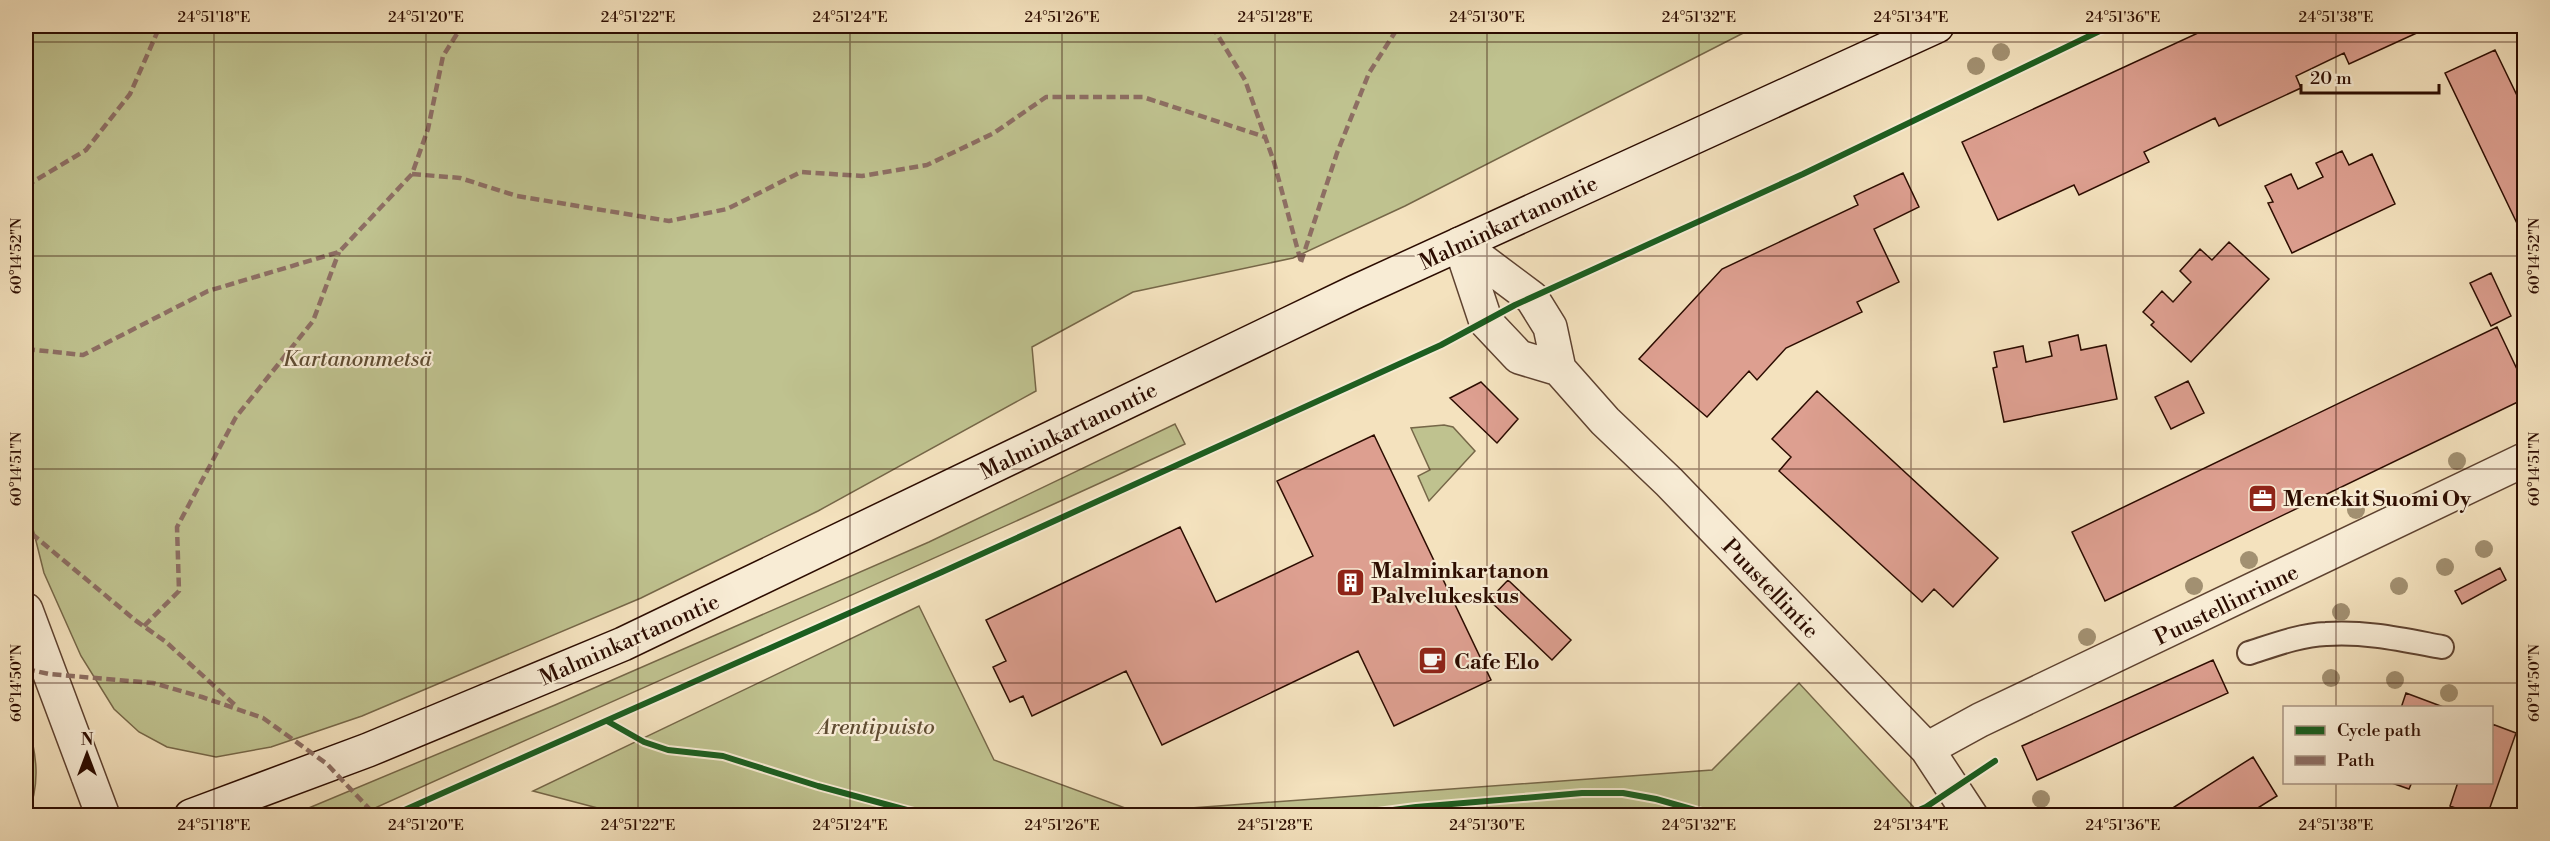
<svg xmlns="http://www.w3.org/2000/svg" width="2550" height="841" font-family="'Libre Bodoni',serif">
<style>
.green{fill:#bfc28f;stroke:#766748;stroke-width:1.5}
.building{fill:#dd9f90;stroke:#2c0c00;stroke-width:1.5}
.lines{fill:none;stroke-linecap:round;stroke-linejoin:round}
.service-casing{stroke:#5e4230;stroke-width:26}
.minor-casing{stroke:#5e4230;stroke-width:36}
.secondary-casing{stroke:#2c0c00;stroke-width:36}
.service{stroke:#f8ecd5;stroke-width:22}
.minor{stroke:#f8ecd5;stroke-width:33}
.secondary{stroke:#f8ecd5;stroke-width:33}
.quiet{stroke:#8d6e63;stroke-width:4.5;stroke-dasharray:9 4.5;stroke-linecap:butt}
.cycleway-casing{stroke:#f8ecd5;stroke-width:10}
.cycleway{stroke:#1b5e20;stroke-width:6}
.tree{fill:#a29071}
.ticks{fill:none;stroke:#2c0c00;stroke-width:1.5;stroke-opacity:0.45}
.labels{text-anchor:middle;stroke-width:4.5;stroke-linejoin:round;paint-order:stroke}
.street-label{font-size:22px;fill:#2c0c00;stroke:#f8ecd5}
.park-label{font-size:22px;font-style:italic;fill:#5f4c32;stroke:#f8ecd5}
.poi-label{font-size:22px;font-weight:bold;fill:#2c0c00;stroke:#f8ecd5;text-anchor:start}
.neatline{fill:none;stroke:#2c0c00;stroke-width:2}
.ticks-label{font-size:15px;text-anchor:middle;fill:#2c0c00}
</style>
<rect width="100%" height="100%" fill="#f4e2be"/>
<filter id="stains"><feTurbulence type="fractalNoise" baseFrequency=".00333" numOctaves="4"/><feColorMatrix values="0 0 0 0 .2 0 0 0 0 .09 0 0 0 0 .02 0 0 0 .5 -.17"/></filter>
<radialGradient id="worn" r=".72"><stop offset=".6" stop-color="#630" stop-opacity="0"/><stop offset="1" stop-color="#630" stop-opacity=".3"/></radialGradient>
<path class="green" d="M26 26H1757L1405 206 1293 258 1133 292 1032 347 1036 391 818 511 641 598 362 716 271 747 216 757 167 747 139 732 114 709 81 656 44 573 26 501Z
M1175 424 1185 444C913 570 637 689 364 813L359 816 292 815 555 705 929 542Z
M1444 425 1453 427 1475 451 1429 501 1418 476 1430 470 1411 428Z
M919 606 994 760 1136 812 1712 770 1799 683 1921 815 628 816 533 791Z
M26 717C36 751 42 782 27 816Z"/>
<path class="building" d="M2213 26H2432L2349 64 2344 53 2296 76 2301 88 2219 126 2215 118 2144 152 2149 162 2079 195 2074 185 1998 220 1962 142Z
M2495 50 2524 110V238L2445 73Z
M2342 151 2349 165 2372 154 2395 204 2292 253 2268 203 2273 202 2265 186 2291 174 2298 189 2323 177 2316 163Z
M1903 173 1919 207 1874 229 1899 282 1857 302 1862 312 1786 348 1757 380 1749 371 1707 417 1639 359 1722 269 1858 205 1854 196Z
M2229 242 2269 279 2191 362 2151 325 2154 322 2143 312 2162 291 2173 302 2191 282 2180 271 2200 249 2212 260Z
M2491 273 2511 316 2491 326 2470 283Z
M2497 327 2524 384V399L2105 601 2072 532Z
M2078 335 2081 350 2106 345 2117 399 2004 422 1993 368 1997 367 1994 352 2023 346 2026 362 2052 356 2049 342Z
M2188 381 2204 413 2171 429 2155 397Z
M1481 382 1518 419 1497 443 1450 398Z
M1817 391 1998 558 1953 607 1934 589 1922 602 1779 471 1791 457 1772 439Z
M1374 435 1491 680 1394 726 1358 651 1162 745 1126 671 1032 716 1023 696 1010 702 993 667 1006 661 986 620 1180 527 1216 602 1313 556 1277 481Z
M2500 568 2506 580 2462 604 2455 591Z
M1508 580 1571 640 1552 660 1489 600Z
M2213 660 2228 693 2037 780 2022 746Z
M2406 693 2446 708H2401Z
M2492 724 2516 733 2487 816H2477L2450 806 2458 782H2492Z
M2253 757 2277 796 2245 816H2160Z
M2389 782H2412L2409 789Z"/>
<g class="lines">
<defs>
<path id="service" d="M2249 653C2274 645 2300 635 2326 634 2365 631 2404 640 2442 647"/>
<path id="minor" d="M1460 244 1532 298 1550 327 1559 369 1605 421 1669 482 1927 749 1971 816
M1460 244 1486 322 1519 357 1559 369
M26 610 103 816
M1927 749 1980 720 2524 460"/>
<path id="secondary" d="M191 816 368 750 623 644 1355 292 1937 26"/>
</defs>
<use href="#service" class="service-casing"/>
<use href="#minor" class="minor-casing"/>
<use href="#secondary" class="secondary-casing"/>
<use href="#service" class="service"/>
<use href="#minor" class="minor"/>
<use href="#secondary" class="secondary"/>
<path class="quiet" d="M1212 26 1245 80 1274 162 1301 262
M412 174 460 178 517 196 669 221 727 209 801 172 862 176 927 165 994 133 1046 97H1143L1265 137
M26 186 86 150 130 94 160 26
M1301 262 1337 153 1369 73 1399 26
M26 349 83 355 208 291 339 252 412 174 428 129 443 56 462 26
M26 507 32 534 135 620 166 642 235 705
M144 626 179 591 177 527 236 417 313 321 339 252
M26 669 49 674 153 683 202 697 263 718 327 764 376 816"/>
<defs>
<path id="cycleway" d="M607 721 644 742 668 750 723 756 818 786 929 816
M391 816 942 572 1441 345 1515 305 1803 174 2110 26
M1347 816 1416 807 1582 793H1623L1656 799 1716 816
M1905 816 1926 807 1995 761"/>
</defs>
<use href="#cycleway" class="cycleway-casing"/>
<use href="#cycleway" class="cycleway"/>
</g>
<g class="tree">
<circle cx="2001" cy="52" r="9"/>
<circle cx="1976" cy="66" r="9"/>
<circle cx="2457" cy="461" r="9"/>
<circle cx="2356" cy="510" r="9"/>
<circle cx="2484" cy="549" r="9"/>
<circle cx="2249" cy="560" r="9"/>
<circle cx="2445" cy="567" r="9"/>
<circle cx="2194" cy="586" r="9"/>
<circle cx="2399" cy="586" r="9"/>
<circle cx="2341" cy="612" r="9"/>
<circle cx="2087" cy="637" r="9"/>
<circle cx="2331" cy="678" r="9"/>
<circle cx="2395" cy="680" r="9"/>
<circle cx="2449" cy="693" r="9"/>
<circle cx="2041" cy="799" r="9"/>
</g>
<path class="ticks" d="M214 26V816M426 26V816M638 26V816M850 26V816M1062 26V816M1275 26V816M1487 26V816M1699 26V816M1911 26V816M2123 26V816M2336 26V708M26 42H2524M26 256H2524M26 469H2524M26 683H2524M2336 782V816"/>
<defs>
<symbol id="office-square" viewBox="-11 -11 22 22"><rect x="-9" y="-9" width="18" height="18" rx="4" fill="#8f2418" stroke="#f8ecd5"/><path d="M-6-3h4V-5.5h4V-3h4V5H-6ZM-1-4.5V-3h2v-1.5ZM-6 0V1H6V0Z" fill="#fff"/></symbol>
<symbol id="building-square" viewBox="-11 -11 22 22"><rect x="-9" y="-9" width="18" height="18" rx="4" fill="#8f2418" stroke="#f8ecd5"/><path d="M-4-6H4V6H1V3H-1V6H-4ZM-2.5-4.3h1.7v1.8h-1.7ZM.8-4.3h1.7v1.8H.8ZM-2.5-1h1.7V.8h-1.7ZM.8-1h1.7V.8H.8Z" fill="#fff"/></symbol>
<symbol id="cafe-square" viewBox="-11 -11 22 22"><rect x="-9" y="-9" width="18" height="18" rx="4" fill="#8f2418" stroke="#f8ecd5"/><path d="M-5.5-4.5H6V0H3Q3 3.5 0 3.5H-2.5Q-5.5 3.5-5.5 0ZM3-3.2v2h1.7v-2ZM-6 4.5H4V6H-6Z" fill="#fff"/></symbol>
</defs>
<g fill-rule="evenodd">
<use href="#office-square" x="2246" y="482" width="33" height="33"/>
<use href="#building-square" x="1334" y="566" width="33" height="33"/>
<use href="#cafe-square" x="1416" y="644" width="33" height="33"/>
</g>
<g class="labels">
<g class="street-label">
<text transform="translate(1508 222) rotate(-25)" y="8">Malminkartanontie</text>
<text transform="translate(1068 430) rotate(-26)" y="8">Malminkartanontie</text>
<text transform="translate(1771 588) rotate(46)" y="8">Puustellintie</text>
<text transform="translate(2226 604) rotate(-26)" y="8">Puustellinrinne</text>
<text transform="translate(629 639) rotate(-24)" y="8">Malminkartanontie</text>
</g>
<g class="park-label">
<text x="357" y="366">Kartanonmetsä</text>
<text x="876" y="734">Arentipuisto</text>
</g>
<g class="poi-label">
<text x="2283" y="506">Menekit Suomi Oy</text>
<text x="1371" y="578">Malminkartanon<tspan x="1371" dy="25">Palvelukeskus</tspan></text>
<text x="1454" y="669">Cafe Elo</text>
</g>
</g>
<rect width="2550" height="841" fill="none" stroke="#f4e2be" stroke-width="66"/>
<rect x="2283" y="706" width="210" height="78" fill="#f8ecd5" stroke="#a69280" stroke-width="1.5"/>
<rect x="2295" y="726" width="30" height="9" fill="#1b5e20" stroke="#a69280" stroke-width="1.5"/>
<text x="2337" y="736" font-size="18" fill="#2c0c00">Cycle path</text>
<rect x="2295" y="756" width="30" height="9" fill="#8d6e63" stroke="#a69280" stroke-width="1.5"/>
<text x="2337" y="766" font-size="18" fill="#2c0c00">Path</text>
<g transform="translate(87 754)" stroke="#f8ecd5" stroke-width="4.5" paint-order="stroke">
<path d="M0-4.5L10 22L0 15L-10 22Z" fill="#2c0c00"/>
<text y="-9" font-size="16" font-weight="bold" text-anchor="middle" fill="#2c0c00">N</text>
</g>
<path d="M2301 84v9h138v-9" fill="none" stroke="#2c0c00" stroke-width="3"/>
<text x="2310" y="84" font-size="18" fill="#2c0c00" stroke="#f8ecd5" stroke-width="4.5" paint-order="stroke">20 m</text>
<rect x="33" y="33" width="2484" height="775" class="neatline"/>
<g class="ticks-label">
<text x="214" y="22">24°51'18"E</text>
<text x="426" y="22">24°51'20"E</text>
<text x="638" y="22">24°51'22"E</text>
<text x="850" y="22">24°51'24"E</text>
<text x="1062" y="22">24°51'26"E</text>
<text x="1275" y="22">24°51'28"E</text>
<text x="1487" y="22">24°51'30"E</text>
<text x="1699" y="22">24°51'32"E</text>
<text x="1911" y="22">24°51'34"E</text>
<text x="2123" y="22">24°51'36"E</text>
<text x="2336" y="22">24°51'38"E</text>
<text transform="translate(16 256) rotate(-90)" y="5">60°14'52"N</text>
<text transform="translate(2534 256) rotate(-90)" y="5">60°14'52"N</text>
<text transform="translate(16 469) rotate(-90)" y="5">60°14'51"N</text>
<text transform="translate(2534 469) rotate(-90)" y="5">60°14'51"N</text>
<text transform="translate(16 683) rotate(-90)" y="5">60°14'50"N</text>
<text transform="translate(2534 683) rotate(-90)" y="5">60°14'50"N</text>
<text x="214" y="830">24°51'18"E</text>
<text x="426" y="830">24°51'20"E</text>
<text x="638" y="830">24°51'22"E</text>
<text x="850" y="830">24°51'24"E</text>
<text x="1062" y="830">24°51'26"E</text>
<text x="1275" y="830">24°51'28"E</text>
<text x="1487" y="830">24°51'30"E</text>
<text x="1699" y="830">24°51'32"E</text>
<text x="1911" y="830">24°51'34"E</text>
<text x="2123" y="830">24°51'36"E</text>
<text x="2336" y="830">24°51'38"E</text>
</g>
<rect width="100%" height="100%" filter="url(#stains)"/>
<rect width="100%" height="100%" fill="url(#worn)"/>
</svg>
